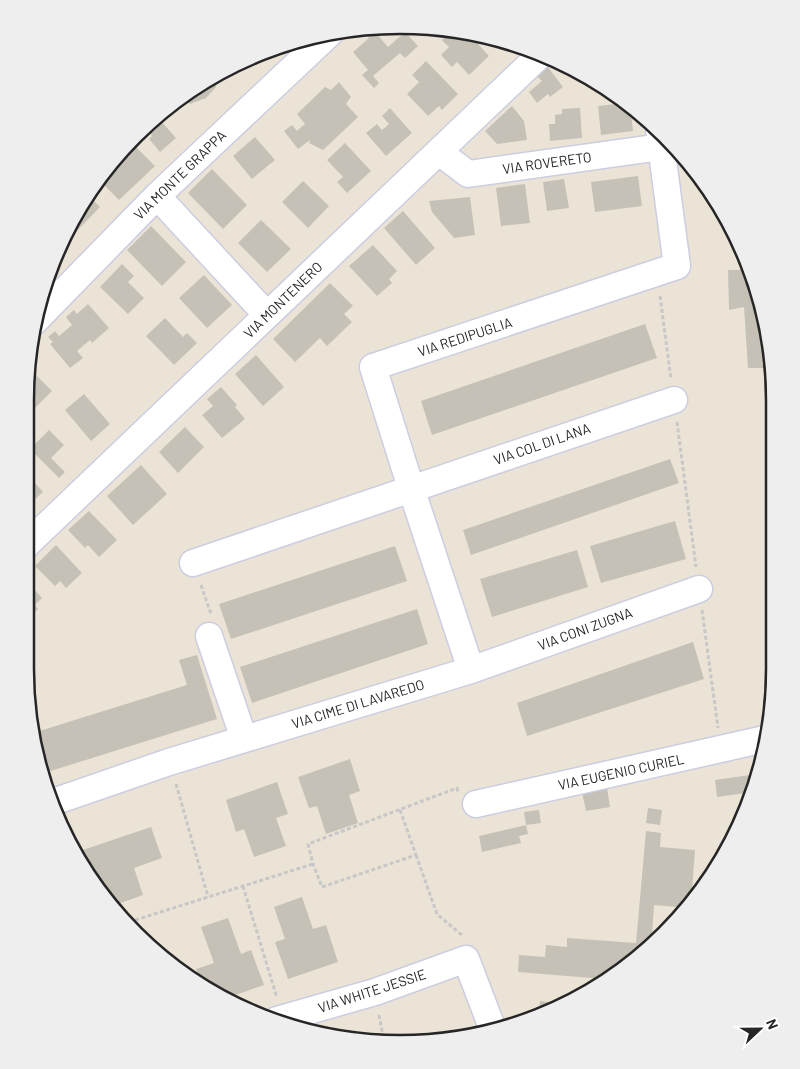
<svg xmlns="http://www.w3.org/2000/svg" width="800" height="1069" font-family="Barlow,sans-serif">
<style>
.building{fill:#c5c1b6}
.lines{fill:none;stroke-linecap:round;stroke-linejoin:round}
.minor-casing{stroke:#cccde1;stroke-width:29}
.path{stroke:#c7c7c7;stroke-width:3;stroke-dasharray:4 2.5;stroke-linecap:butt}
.minor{stroke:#fff;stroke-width:26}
.labels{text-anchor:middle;stroke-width:5;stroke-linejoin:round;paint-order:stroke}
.street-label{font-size:14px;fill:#262626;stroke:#fff}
.rim{fill:none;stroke:#262626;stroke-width:2.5}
</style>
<rect width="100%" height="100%" fill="#ebe4d6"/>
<path class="building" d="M369 27H371L388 47 405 32 418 46 405 58 400 53 373 76 379 83 374 88 362 75 368 70 353 52 369 38 363 32Z
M444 28 468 33 489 56 469 75 457 62 452 67 441 55 449 47 442 40 447 35 442 30Z
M426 61 458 94 442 110 439 106 428 116 407 94 419 82 412 75Z
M548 67 563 87 550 97 548 94 537 103 529 92 542 81 537 76Z
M214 76 216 87 206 98 190 104 183 96Z
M339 82 351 97 346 104 358 117 323 150 309 143 310 140 298 149 284 131 292 125 297 131 305 124 297 114 325 87 331 90Z
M626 103 630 106 633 131 601 135 598 106Z
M512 106 524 121 527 140 497 144 485 131Z
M390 108 412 133 386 156 366 133 377 124 382 130 389 124 382 116Z
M580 108 582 138 550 141 549 124H555V115L562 114V109Z
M163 112 166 116 161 121 176 138 160 152 149 139 152 136 147 129Z
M255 137 275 160 252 179 233 156Z
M345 143 371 171 347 193 337 182 343 177 327 160Z
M133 144 155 166 119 200 99 180Z
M212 169 247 205 223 229 188 193Z
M638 176 642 206 595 212 591 182Z
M564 179 569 208 547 211 543 182Z
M303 181 329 206 308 228 282 202Z
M525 184 530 223 501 226 496 188Z
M87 194 100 207 75 233 71 229Z
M470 197 475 235 454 238 432 212 429 201Z
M403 211 435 248 416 265 384 228Z
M261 220 291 249 267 272 238 243Z
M151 226 186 262 162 286 127 250Z
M373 245 397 271 389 279 392 283 377 296 349 266Z
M122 264 134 276 128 282 144 298 128 314 100 287Z
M728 270H750L772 351V368H748L744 307 729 310Z
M204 275 232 305 207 328 179 298Z
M330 283 353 306 344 314 352 322 327 346 320 338 295 362 273 339Z
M88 304 109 328 92 343 90 340 77 351 83 358 70 368 50 344 53 342 48 337 55 331 59 336 72 325 66 317 74 310 77 314Z
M165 318 183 337 187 333 197 343 174 365 146 336Z
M645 324 657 358 432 435 421 401Z
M256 355 284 387 263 406 235 374Z
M27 366 52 391 35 408 26 398Z
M221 387 237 405 235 407 245 419 222 438 202 415 213 406 207 399Z
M84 394 110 424 91 441 65 410Z
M185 427 204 447 178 473 159 452Z
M49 430 64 445 51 458 65 472 59 478 30 449Z
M670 459 679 483 471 555 463 530Z
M141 465 167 494 133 525 107 496Z
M26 473 43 492 25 508Z
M89 511 117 540 99 557 88 545 85 548 68 530Z
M675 521 686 559 601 583 590 546Z
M56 545 82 573 66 588 60 581 55 586 35 566Z
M395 546 407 581 231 639 219 604Z
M577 550 588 587 492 617 480 579Z
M25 579 42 598 35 605 38 609 27 619 25 618Z
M417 609 428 644 252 703 240 667Z
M693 642 704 679 527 736 517 703Z
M197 655 217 719 41 774 38 766 33 733 187 685 179 660Z
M350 759 360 791 349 795 358 823 326 834 317 806 309 808 298 777Z
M750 775 753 792 717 797 715 780Z
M277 782 288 814 276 818 286 846 254 857 244 829 236 832 226 800Z
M607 788 610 807 586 811 582 792Z
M648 808 662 810 660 825 646 823Z
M539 810 541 823 526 825 524 812Z
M526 825 528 834 519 836 521 843 482 852 479 836Z
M151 827 162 858 134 868 143 895 115 905 108 896 102 879 95 881 74 853Z
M646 831 661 833 660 847 695 850 691 904 688 908 654 905 652 936H656V941L628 967 604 979 518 972 519 955 545 957 546 945 567 947V938L636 943Z
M302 897 313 929 326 925 338 962 288 979 275 942 285 939 274 907Z
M228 918 241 954 251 950 264 985 224 999 201 983 196 969 214 963 201 927Z
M156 944 160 956 149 947Z
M540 1001 556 1003V1005L539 1014Z"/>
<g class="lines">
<defs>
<path id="minor" d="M439 152 468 174 661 147
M157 196 267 315
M35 321 157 196 330 33
M25 546 541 54
M193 563 674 400
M209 636 244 739
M471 670 411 488 373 367 677 266 659 130
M53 802 169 762 471 670 699 589
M476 804 765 739
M277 1020 375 992 466 959 493 1030"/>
</defs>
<use href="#minor" class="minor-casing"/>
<path class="path" d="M660 296 671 379
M677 422 696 567
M201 585 211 614
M702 610 718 728
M176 784 208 897
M400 810 416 855 322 887 313 864 308 844 457 788 458 792
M416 855 437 914 463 936
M243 886 277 998
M129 922 313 864
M379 1015 382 1031 381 1040"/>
<use href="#minor" class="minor"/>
</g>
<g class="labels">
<g class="street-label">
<text transform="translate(547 163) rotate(-8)" y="5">VIA ROVERETO</text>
<text transform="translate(180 175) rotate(-44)" y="5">VIA MONTE GRAPPA</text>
<text transform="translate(283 300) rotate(-44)" y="5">VIA MONTENERO</text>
<text transform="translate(465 337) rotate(-18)" y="5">VIA REDIPUGLIA</text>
<text transform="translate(542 444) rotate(-19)" y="5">VIA COL DI LANA</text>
<text transform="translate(585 629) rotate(-20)" y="5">VIA CONI ZUGNA</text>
<text transform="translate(358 704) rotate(-17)" y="5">VIA CIME DI LAVAREDO</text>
<text transform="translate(621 772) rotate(-12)" y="5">VIA EUGENIO CURIEL</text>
<text transform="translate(372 991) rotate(-18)" y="5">VIA WHITE JESSIE</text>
</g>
</g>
<path d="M0 0H800V1069H0ZM400 34H400A366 366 0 0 1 766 400V669A366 366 0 0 1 400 1035H400A366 366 0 0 1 34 669V400A366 366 0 0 1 400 34Z" fill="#eee" fill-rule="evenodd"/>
<path class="rim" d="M400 34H400A366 366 0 0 1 766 400V669A366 366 0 0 1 400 1035H400A366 366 0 0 1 34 669V400A366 366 0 0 1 400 34Z"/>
<g transform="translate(760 1029) rotate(68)" stroke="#ffffff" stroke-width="4" paint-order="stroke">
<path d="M0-4L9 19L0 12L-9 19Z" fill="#262626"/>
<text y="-8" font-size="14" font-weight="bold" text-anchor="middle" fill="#262626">N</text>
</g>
</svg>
